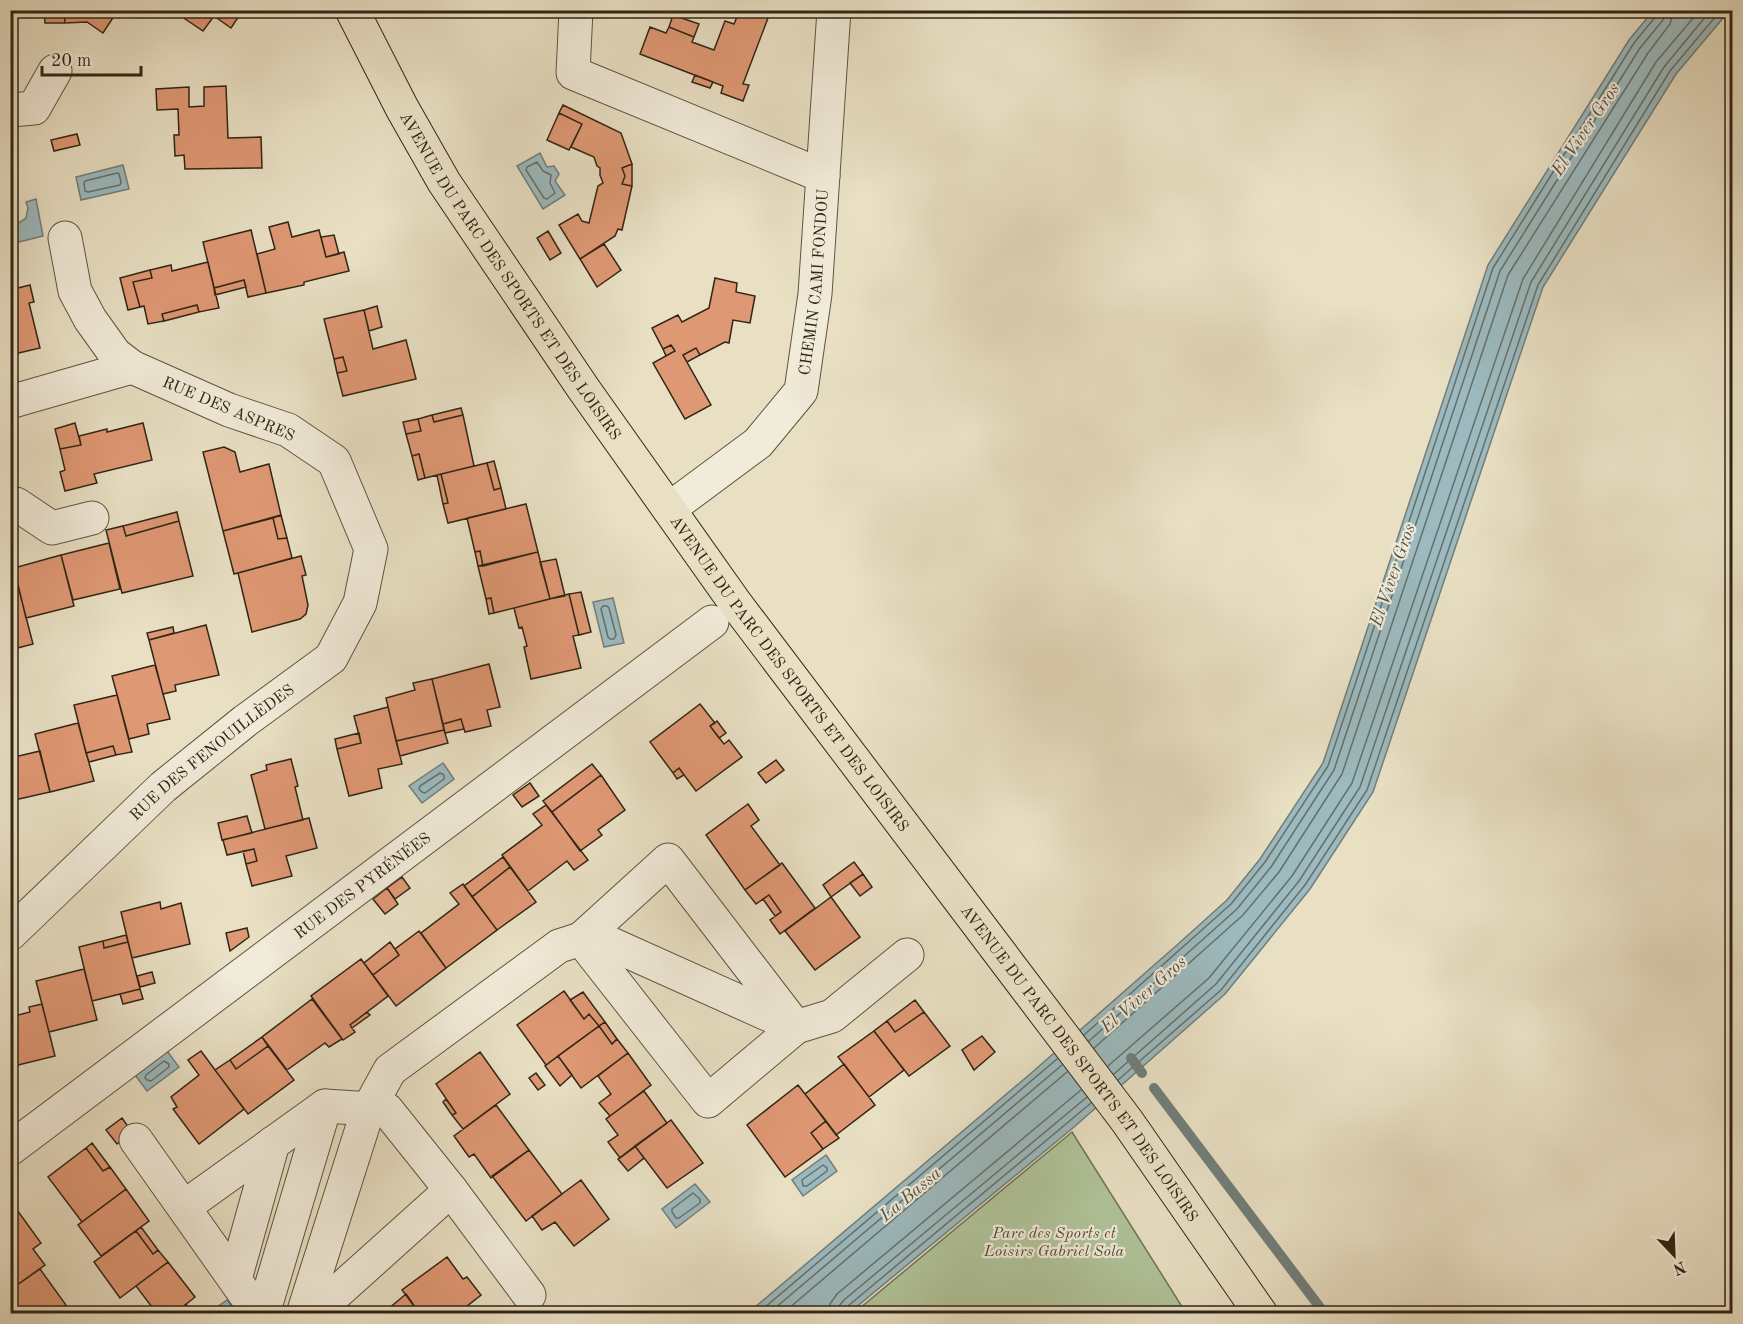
<svg xmlns="http://www.w3.org/2000/svg" width="1743" height="1324" font-family="'Old Standard TT',serif">
<style>
.green{fill:#b0c399;stroke:#707457;stroke-width:1.5}
.water{fill:#9cbabf;stroke:#717e7b;stroke-width:1.5}
.lines{fill:none;stroke-linecap:round;stroke-linejoin:round}
.shore{stroke:#66706a;stroke-width:1.5}
.stream{stroke:#717e7b;stroke-width:10}
.building{fill:#df9874;stroke:#312515;stroke-width:1.5}
.minor-casing{stroke:#5f5441;stroke-width:35}
.major-casing{stroke:#312515;stroke-width:35}
.minor{stroke:#f1ebd9;stroke-width:33}
.major{stroke:#e9e0c4;stroke-width:33}
.labels{text-anchor:middle;stroke-width:4.5;stroke-linejoin:round;paint-order:stroke}
.street-label{font-size:16px;fill:#312515;stroke:#f1ebd9}
.park-label{font-size:16px;font-style:italic;fill:#514c36;stroke:#f1ebd9}
.water-label{font-size:18px;font-style:italic;fill:#515248;stroke:#f1ebd9}
</style>
<rect width="100%" height="100%" fill="#e9e0c4"/>
<filter id="stains"><feTurbulence type="fractalNoise" baseFrequency=".00333" numOctaves="4"/><feColorMatrix values="0 0 0 0 .2 0 0 0 0 .09 0 0 0 0 .02 0 0 0 .5 -.17"/></filter>
<radialGradient id="worn" r=".72"><stop offset=".6" stop-color="#630" stop-opacity="0"/><stop offset="1" stop-color="#630" stop-opacity=".3"/></radialGradient>
<path class="green" d="M1072 1132 1186 1313H854Z"/>
<path class="water" d="M1653 11H1729L1676 74 1543 287 1373 792 1310 889 1225 994 1074 1127 849 1313 747 1314 1029 1075 1177 945 1227 900 1260 859 1323 763 1488 265 1629 40Z
M540 153 547 167 554 166 559 174 555 181 565 195 543 209 517 166Z
M123 165 129 189 81 200 76 177Z
M36 199 43 236 11 244V224L20 222 26 218 28 208 26 202Z
M613 598 624 643 604 647 593 602Z
M443 763 454 779 422 803 409 786Z
M167 1051 179 1067 147 1091 135 1075Z
M826 1155 837 1171 803 1196 792 1180Z
M695 1184 710 1202 676 1228 662 1209Z
M227 1300 237 1313H212L210 1312Z"/>
<g class="lines">
<path class="shore" d="M537 162 543 171 551 175 550 183 555 193 547 199 544 198 526 170 527 167Z
M117 173 119 174 121 182 120 185 88 192 85 191 84 183 85 181Z
M603 606H607L609 608 616 635 614 639H610L608 637 601 609Z
M440 773 444 775V779L425 793 422 792 419 789 420 786Z
M1084 1035 1231 904 1265 862 1328 766 1493 268 1634 43 1656 16 1657 10
M1089 1041 1237 909 1271 867 1334 770 1500 271 1640 48 1663 20 1665 10
M1094 1048 1243 915 1279 872 1342 774 1508 275 1648 53 1670 24 1674 10
M164 1061 169 1064V1067L151 1081 147 1080 145 1078 146 1075Z
M1108 1066 1209 978 1292 876 1352 783 1523 279 1656 62 1700 10
M1114 1074 1216 984 1299 881 1360 787 1531 282 1664 67 1711 10
M1118 1080 1221 990 1305 885 1367 790 1538 285 1670 71 1721 10
M823 1165 827 1168V1171L807 1186H803L802 1180Z
M693 1193 700 1199V1203L679 1218H676L672 1212V1209Z
M757 1314 1057 1059
M768 1314 1062 1065
M782 1314 1067 1072
M829 1314 830 1304 837 1294 1081 1090
M838 1314 839 1306 844 1300 1087 1097
M846 1314 848 1306 1091 1103"/>
<path class="stream" d="M1131 1058 1142 1073
M1154 1088 1325 1314"/>
</g>
<path class="building" d="M44 10H64L65 23H45Z
M64 10H118L103 33 87 22 65 23Z
M172 10H243L231 28 214 16 203 31Z
M735 10H771L743 84 749 85 743 101 721 93 723 86 640 54 650 27 666 33 669 27 694 37 692 42 714 50 725 21 734 24 739 12Z
M673 15 699 24 694 37 669 27Z
M695 75 713 82 710 88 692 82Z
M226 86 228 138 261 137 262 168 185 169 184 155 175 156 174 135H179L178 109 157 110 156 89 189 87V107L204 106V87Z
M563 105 621 133 632 164 622 168 625 176 622 184 632 186 622 230 618 229 615 236 580 259 559 225 578 214 582 221 589 223 598 186 603 183 600 175V168L597 166 594 157 571 147 582 124 559 113Z
M559 113 582 124 569 150 547 140Z
M77 134 80 145 54 151 51 140Z
M632 164V186L622 184 625 176 622 168Z
M288 222 292 237 319 230 326 257 344 252 349 271 304 282V285L266 293 257 254 275 249 269 227Z
M251 230 266 293 248 297 244 280 214 288 203 242Z
M548 231 561 253 550 260 537 238Z
M334 235 339 254 326 257 321 237Z
M604 244 621 270 597 287 580 259Z
M208 262 219 308 199 312 197 305 162 314 164 321 148 324 144 306 140 307 133 282 152 278 150 270 171 265 172 271Z
M150 270 152 278 133 282 140 307 128 310 120 278Z
M715 278 737 283 736 292 755 296 750 323 733 320 729 343 725 342 700 355 696 348 683 355 711 405 685 419 653 363 675 351 671 345 663 349 652 328 678 315 682 322 709 308Z
M244 280 246 287 215 295 214 288Z
M30 285 34 302 29 303 40 348 10 355V290Z
M197 305 199 312 164 321 162 314Z
M377 306 382 327 369 331 364 310Z
M364 310 373 349 406 340 416 379 343 396 337 373 347 371 343 357 334 359 324 319Z
M671 345 675 351 666 356 663 349Z
M696 348 700 355 687 362 683 355Z
M343 357 347 371 337 373 334 359Z
M461 408 463 415 434 422 432 415Z
M432 415 434 422 463 415 474 466 425 478 419 454 412 456 406 434 421 431 418 419Z
M418 419 421 431 406 434 403 422Z
M75 423 81 445 60 449 55 429Z
M143 423 152 460 94 474 97 483 65 491 60 472 65 470 60 449 81 445 79 436 107 429V432Z
M224 447 235 452 240 472 269 464 281 515 223 531 203 452Z
M419 454 425 478 418 480 412 456Z
M494 461 501 488 494 490 487 463Z
M487 463 494 490 501 488 506 509 448 523 443 504 448 503 441 474Z
M441 474 448 503 443 504 437 475Z
M526 504 538 552 483 566 480 551 475 552 467 518Z
M177 512 179 521 126 536 123 526Z
M281 515 287 538 278 539 273 518Z
M273 518 278 539 287 538 292 558 234 574 223 531Z
M179 521 193 576 122 593 106 530 123 526 126 536Z
M109 543 120 589 73 600 61 555Z
M480 551 483 566H478L475 552Z
M538 552 550 599 494 613 491 598 486 599 478 566Z
M61 555 74 606 26 618 14 568Z
M301 556 306 575 302 576 308 605 306 614 300 619 252 632 238 573Z
M556 559 565 596 550 599 540 562Z
M18 586 33 644 10 650V587Z
M581 592 591 632 579 635 569 594Z
M569 594 579 635 573 636 581 668 531 679 524 647 527 646 522 627 519 628 514 608Z
M491 598 494 613 489 614 486 599Z
M206 625 219 675 175 685 176 691 163 694 149 640Z
M173 627 174 633 149 640 147 633Z
M489 664 500 707 487 710 491 726 465 732 461 719 443 724 432 679Z
M155 665 170 719 147 724 149 734 129 739 112 676Z
M432 679 444 730 396 741 386 698 415 690 413 683Z
M117 695 132 752 116 755 113 746 86 753 74 705Z
M700 704 715 723 710 726 724 744 729 740 742 757 696 791 679 768 673 773 650 742Z
M388 707 402 764 378 769 382 788 349 796 337 749 361 743 354 716Z
M461 719 464 729 445 733 443 724Z
M717 721 726 733 719 738 710 726Z
M78 723 94 781 50 792 35 734Z
M444 730 448 743 400 756 396 741Z
M359 733 361 743 337 749 335 739Z
M113 746 116 755 89 762 86 753Z
M40 751 50 792 10 801V758Z
M291 759 298 786 295 787 303 820 265 829 251 775 267 770 266 765Z
M776 760 784 770 766 783 758 773Z
M592 764 601 775 552 812 543 801Z
M679 768 684 775 677 779 673 773Z
M601 775 625 810 598 830 602 835 580 851 552 812Z
M530 783 539 796 522 807 513 795Z
M748 804 759 820 751 826 780 865 745 890 706 835Z
M546 805 588 860 574 870 567 861 528 891 502 855 542 825 533 814Z
M247 816 252 833 222 840 218 823Z
M309 818 317 848 286 856 292 876 252 886 246 864 257 861 254 849 227 855 223 840Z
M254 849 257 861 246 864 243 851Z
M503 857 510 867 472 897 464 886Z
M854 862 863 874 831 897 823 885Z
M782 863 815 908 780 934 770 920 781 912 769 895 756 904 745 890Z
M510 867 536 902 497 930 472 897Z
M863 874 872 887 860 896 850 883Z
M402 877 410 888 395 899 387 888Z
M463 884 497 930 446 968 421 933 459 904 450 893Z
M387 888 398 904 385 914 373 899Z
M769 895 781 912 775 916 763 899Z
M831 897 860 937 815 970 785 931Z
M160 902 161 909 181 903 190 944 132 958 121 912Z
M247 928 249 937 230 951 226 933Z
M419 931 446 968 396 1006 373 975 399 955 395 949Z
M126 935 128 942 104 948 103 941Z
M103 941 104 948 128 942 140 989 92 1001 79 947Z
M390 942 399 955 373 975 364 963Z
M361 959 388 996 350 1025 355 1032 343 1040 311 996Z
M84 969 97 1020 49 1032 36 981Z
M152 972 155 983 140 987 137 976Z
M140 989 143 999 123 1004 120 994Z
M564 991 584 1019 589 1014 599 1026 546 1065 517 1025Z
M583 992 605 1022 599 1026 589 1014 584 1019 570 1000Z
M312 999 342 1039 329 1047 325 1043 287 1070 262 1037Z
M915 1000 924 1012 895 1032 887 1021Z
M42 1004 55 1056 10 1067V1017L30 1012 29 1007Z
M367 1012 370 1015 352 1028 350 1025Z
M924 1012 950 1046 909 1076 874 1031 887 1021 895 1032Z
M605 1022 617 1039 612 1044 599 1026Z
M599 1026 612 1044 617 1039 628 1053 581 1088 558 1056Z
M874 1031 904 1070 869 1097 838 1057Z
M982 1036 995 1052 974 1070 962 1050Z
M262 1037 268 1046 236 1069 230 1060Z
M268 1046 294 1080 248 1114 215 1070 230 1060 236 1069Z
M201 1051 244 1109 199 1144 173 1109 177 1107 171 1097 199 1075 188 1060Z
M480 1052 510 1094 463 1129 452 1115 456 1113 436 1084Z
M628 1053 651 1085 610 1116 599 1103 611 1094 598 1076Z
M558 1056 572 1075 560 1086 545 1066Z
M844 1064 875 1105 836 1135 805 1094Z
M536 1073 545 1085 538 1090 529 1078Z
M798 1085 826 1121 811 1133 823 1149 785 1177 747 1125Z
M644 1091 667 1123 620 1158 608 1142 618 1135 606 1119Z
M446 1099 456 1113 452 1115 443 1102Z
M496 1105 529 1150 491 1178 474 1154 469 1157 454 1136Z
M122 1118 132 1132 117 1144 106 1130Z
M671 1120 703 1163 667 1188 635 1146Z
M826 1121 839 1138 823 1149 811 1133Z
M92 1143 110 1167 103 1171 86 1148Z
M635 1146 644 1158 628 1171 618 1159Z
M86 1148 103 1171 110 1167 126 1189 82 1222 48 1177Z
M529 1150 562 1194 526 1221 492 1176Z
M581 1180 609 1219 574 1246 555 1222 542 1230 532 1216Z
M126 1189 149 1221 101 1256 78 1225Z
M12 1203 41 1243 33 1249 45 1265 10 1290Z
M141 1227 158 1250 153 1254 136 1231Z
M136 1231 153 1254 158 1250 168 1262 120 1298 94 1262Z
M447 1257 463 1279 467 1277 481 1295 457 1314H420L402 1290Z
M168 1262 195 1297 174 1314H149L146 1311 152 1307 136 1286Z
M40 1269 66 1305 54 1314H11L10 1290Z
M406 1294 420 1314H382Z
M186 1304 193 1314H174Z"/>
<g class="lines">
<defs>
<g id="minor">
<path d="M576 10 573 73 823 176"/>
<path d="M10 110 34 108 55 71"/>
<path d="M10 402 132 367"/>
<path d="M10 506 16 504 52 528 92 518"/>
<path id="s1" d="M669 509 758 443 801 391 815 294 834 10"/>
<path d="M668 860 796 1027 708 1101 581 939Z"/>
<path id="s2" d="M10 934 163 787 245 721 331 658 360 603 371 549 334 461 288 430 229 410 132 367 115 354 90 319 75 291 65 238"/>
<path d="M136 1140 259 1314"/>
<path id="s3" d="M10 1149 712 622"/>
<path d="M184 1207 325 1106 387 1110 451 1190 529 1295"/>
<path d="M235 1279 273 1143"/>
<path d="M263 1314 325 1106"/>
<path d="M303 1314 368 1110 390 1070 559 946 581 939 609 943 796 1027 832 1016 907 955"/>
<path d="M313 1314 451 1190"/>
</g>
<g id="major">
<path id="s4" d="M352 10 402 108 444 182 583 388 736 604 1127 1121 1261 1314"/>
</g>
</defs>
<use href="#minor" class="minor-casing"/>
<use href="#major" class="major-casing"/>
<use href="#minor" class="minor"/>
<use href="#major" class="major"/>
</g>
<g class="labels">
<g class="street-label">
<text dy="6" stroke="none"><textPath href="#s4" startOffset="310">AVENUE DU PARC DES SPORTS ET DES LOISIRS</textPath></text>
<text dy="6" stroke="none"><textPath href="#s1" startOffset="288">CHEMIN CAMI FONDOU</textPath></text>
<text transform="translate(229 408) rotate(23)" y="6">RUE DES ASPRES</text>
<text dy="6" stroke="none"><textPath href="#s4" startOffset="796">AVENUE DU PARC DES SPORTS ET DES LOISIRS</textPath></text>
<text dy="6" stroke="none"><textPath href="#s2" startOffset="272">RUE DES FENOUILLÈDES</textPath></text>
<text dy="6" stroke="none"><textPath href="#s3" startOffset="440">RUE DES PYRÉNÉES</textPath></text>
<text dy="6" stroke="none"><textPath href="#s4" startOffset="1282">AVENUE DU PARC DES SPORTS ET DES LOISIRS</textPath></text>
</g>
<g class="park-label">
<text x="1054" y="1238">Parc des Sports et<tspan x="1054" dy="18">Loisirs Gabriel Sola</tspan></text>
</g>
<g class="water-label">
<text transform="translate(1585 129) rotate(-56)" y="6">El Viver Gros</text>
<text transform="translate(1392 575) rotate(-71)" y="6">El Viver Gros</text>
<text transform="translate(1143 994) rotate(-41)" y="6">El Viver Gros</text>
<text transform="translate(910 1194) rotate(-40)" y="6">La Bassa</text>
</g>
</g>
<rect width="1743" height="1324" fill="none" stroke="#e9e0c4" stroke-width="36"/>
<rect x="12" y="12" width="1719" height="1300" fill="none" stroke="#312515" stroke-width="3"/>
<rect x="18" y="18" width="1707" height="1288" fill="none" stroke="#312515" stroke-width="1.5"/>
<g transform="translate(1674 1255) rotate(157)" stroke="#f1ebd9" stroke-width="4.5" paint-order="stroke">
<path d="M0-4.5L10 22L0 15L-10 22Z" fill="#312515"/>
<text y="-9" font-size="16" font-weight="bold" text-anchor="middle" fill="#312515">N</text>
</g>
<path d="M42 66v9h99v-9" fill="none" stroke="#312515" stroke-width="3"/>
<text x="51" y="66" font-size="18" fill="#312515" stroke="#f1ebd9" stroke-width="4.5" paint-order="stroke">20 m</text>
<rect width="100%" height="100%" filter="url(#stains)"/>
<rect width="100%" height="100%" fill="url(#worn)"/>
</svg>
